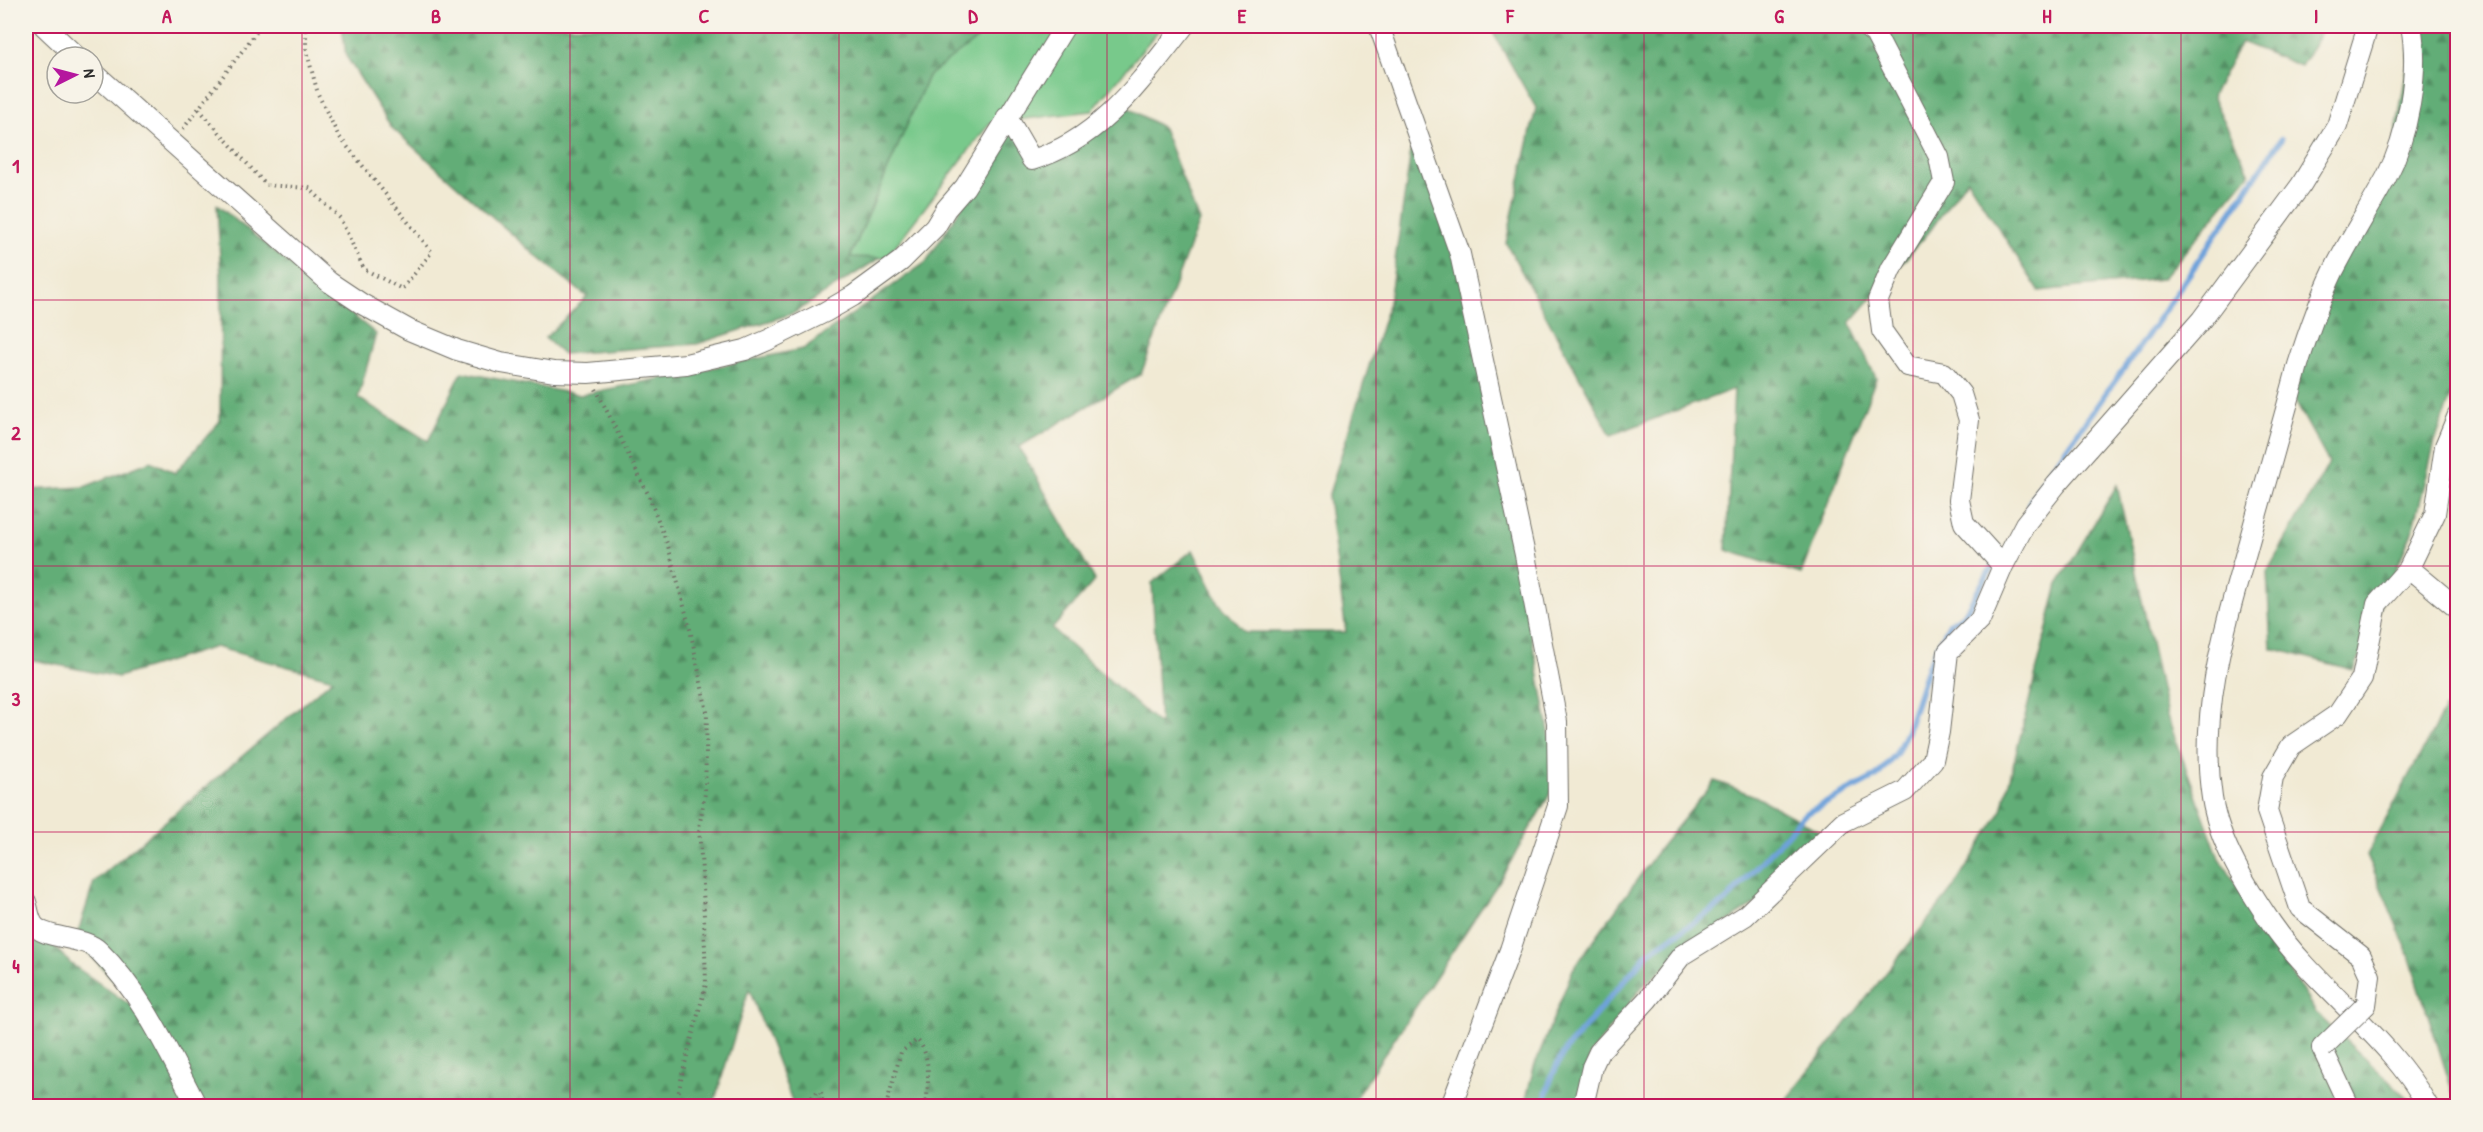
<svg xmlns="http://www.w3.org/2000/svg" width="2483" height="1132" font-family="'Patrick Hand',sans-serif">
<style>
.green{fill:#78c98b;stroke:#527a5b;stroke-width:1.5}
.forest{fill:url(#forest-firs);stroke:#466c51;stroke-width:1.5}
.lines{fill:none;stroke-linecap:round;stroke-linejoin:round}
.stream{stroke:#6ea2da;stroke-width:6}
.minor-casing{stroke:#706e66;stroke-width:22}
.path{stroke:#706e66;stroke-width:4;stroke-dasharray:1.5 4.5;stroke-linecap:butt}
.minor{stroke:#fff;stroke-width:20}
.minor-bridge-casing{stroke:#706e66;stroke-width:22;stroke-linecap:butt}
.minor-bridge{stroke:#fff;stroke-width:20}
.grid{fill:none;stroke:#c2185b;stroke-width:1.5;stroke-opacity:0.55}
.neatline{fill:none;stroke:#c2185b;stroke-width:2}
.grid-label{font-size:20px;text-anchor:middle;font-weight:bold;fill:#c2185b}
</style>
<defs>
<pattern id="forest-firs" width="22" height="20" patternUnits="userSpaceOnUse" patternTransform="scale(1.5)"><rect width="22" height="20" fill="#62ad77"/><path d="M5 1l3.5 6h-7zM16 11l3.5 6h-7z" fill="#518d62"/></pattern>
</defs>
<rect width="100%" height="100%" fill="#f7f3e8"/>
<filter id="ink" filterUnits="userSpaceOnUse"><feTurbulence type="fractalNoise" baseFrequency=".0167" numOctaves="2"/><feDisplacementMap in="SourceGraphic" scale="12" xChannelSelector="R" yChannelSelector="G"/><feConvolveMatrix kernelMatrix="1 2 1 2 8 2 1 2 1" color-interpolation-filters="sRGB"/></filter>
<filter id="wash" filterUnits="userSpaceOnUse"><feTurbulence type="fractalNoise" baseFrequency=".008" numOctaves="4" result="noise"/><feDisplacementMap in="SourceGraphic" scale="24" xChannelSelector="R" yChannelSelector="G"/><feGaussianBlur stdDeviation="1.35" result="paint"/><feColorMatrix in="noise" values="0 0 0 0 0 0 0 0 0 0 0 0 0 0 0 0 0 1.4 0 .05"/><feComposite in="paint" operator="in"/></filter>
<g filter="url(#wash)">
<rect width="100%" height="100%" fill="#f1ead4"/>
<path class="green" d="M986 26H1162L1092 111 990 123 886 258H850L928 76Z"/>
<path class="forest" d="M342 26H994L928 76 850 257 880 258 794 313 697 344 563 354 545 338 587 297 532 252 392 128 346 56Z
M1489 26H2325L2301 66 2241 42 2212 96 2250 174 2162 279 2039 291 1967 179 1929 232 1850 323 1876 378 1801 574 1726 550 1734 389 1611 435 1506 243 1536 108Z
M2414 26H2457V385L2454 387 2435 442 2414 527 2354 670 2271 648 2267 572 2329 463 2290 392 2328 284 2390 168Z
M1125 106 1163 128 1199 221 1141 374 1019 447 1095 580 1052 629 1160 725 1152 583 1193 550 1219 603 1245 632H1346L1328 497 1389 302 1415 123 1469 296 1558 780 1500 880 1350 1106H794L749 989 713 1106H26V902L33 924 70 963 146 1016 76 939 94 882 333 679 215 647 118 677 28 659 26 653V490L84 487 151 461 175 473 220 421 221 277 217 205 376 334 358 398 428 441 462 372 580 395 803 349 926 262 1013 127 1032 159Z
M2117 485 2167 716 2218 855 2316 1013 2416 1106H1781L1954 887 2002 810 2058 584Z
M2457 696 2458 1106H2457L2408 952 2367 855 2444 710Z
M1715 781 1755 796 1819 831 1762 900 1690 945 1641 988 1590 1055 1583 1106H1524L1534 1067 1573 969 1659 849Z"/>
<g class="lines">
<path class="stream" d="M2029 504 2043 481 2145 339 2281 139
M1545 1106C1546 1086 1555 1067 1566 1049L1648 953 1726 901 1805 814 1877 776 1896 754 1907 731 1928 666 1950 623 1964 615 1995 562"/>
</g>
</g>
<g filter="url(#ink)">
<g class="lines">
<defs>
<path id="minor" d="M44 26 77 57
M1379 26 1460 254 1525 555 1557 722 1558 806 1510 950 1451 1106
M1865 26 1875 34 1939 157 1944 182 1891 269 1878 300 1882 331 1907 366 1944 373 1961 394 1969 420 1959 500 1964 523 2003 566
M2411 26C2420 72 2408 136 2386 178 2369 209 2350 239 2334 270 2319 301 2308 333 2298 365 2282 426 2264 487 2247 549 2224 630 2199 713 2212 798 2219 843 2247 887 2272 924 2318 990 2389 1036 2428 1106
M93 72 329 282 362 304 409 330 457 350 501 363 554 372 588 373 686 364 745 350 768 340 825 312 853 296 901 261 935 227 946 209 965 187 1065 26
M1007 117 1032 160C1102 139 1141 80 1184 26
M2409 568 2458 609
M26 902C28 908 29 918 33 924 43 940 83 935 99 951 143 994 169 1054 197 1106
M2366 1005 2370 976 2361 956 2300 908 2267 811 2273 777 2291 746 2338 714 2362 678 2377 604 2409 568 2435 514 2445 446 2458 415
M2322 1048 2349 1106
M1583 1106 1592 1067 1599 1052 1648 999 1682 955 1745 916 1843 822 1905 791 1933 760 1939 732 1948 652 1980 620 2003 566 2025 524 2056 485 2202 319 2301 185 2337 126 2368 26"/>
</defs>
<use href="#minor" class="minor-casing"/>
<path class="path" d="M199 109 266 185 309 188 340 218 364 269 402 289 432 252 338 135 318 94 306 49V26
M183 129 261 26
M596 389 648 494 668 546 690 629 707 712 705 793 699 828 703 885 706 984 682 1075 676 1106
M803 1106 817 1092H821L822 1098 821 1106
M886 1106 901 1052 917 1040C932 1054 928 1087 926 1106"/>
<use href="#minor" class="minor"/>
<defs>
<path id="minor-bridge" d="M2322 1048 2366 1005"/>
</defs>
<use href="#minor-bridge" class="minor-bridge-casing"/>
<use href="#minor-bridge" class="minor-bridge"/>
</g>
</g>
<path class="grid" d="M302 26V1106M570 26V1106M839 26V1106M1107 26V1106M1376 26V1106M1644 26V1106M1913 26V1106M2181 26V1106M26 300H2458M26 566H2458M26 832H2458"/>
<rect width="2483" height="1132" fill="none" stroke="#f7f3e8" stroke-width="66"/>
<g transform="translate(75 75) rotate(84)"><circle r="28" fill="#f7f3e8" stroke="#a5a39c" stroke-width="1.5"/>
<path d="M0-4.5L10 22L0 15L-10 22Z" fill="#b5179e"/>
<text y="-9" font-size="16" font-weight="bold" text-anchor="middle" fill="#2b2b2b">N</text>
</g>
<rect x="33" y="33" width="2417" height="1066" class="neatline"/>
<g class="grid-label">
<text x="167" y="23">A</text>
<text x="436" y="23">B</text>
<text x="704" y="23">C</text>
<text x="973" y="23">D</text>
<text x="1242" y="23">E</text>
<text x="1510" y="23">F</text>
<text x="1779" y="23">G</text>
<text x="2047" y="23">H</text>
<text x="2316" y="23">I</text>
<text x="16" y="173">1</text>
<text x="16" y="440">2</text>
<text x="16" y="706">3</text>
<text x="16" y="973">4</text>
</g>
</svg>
